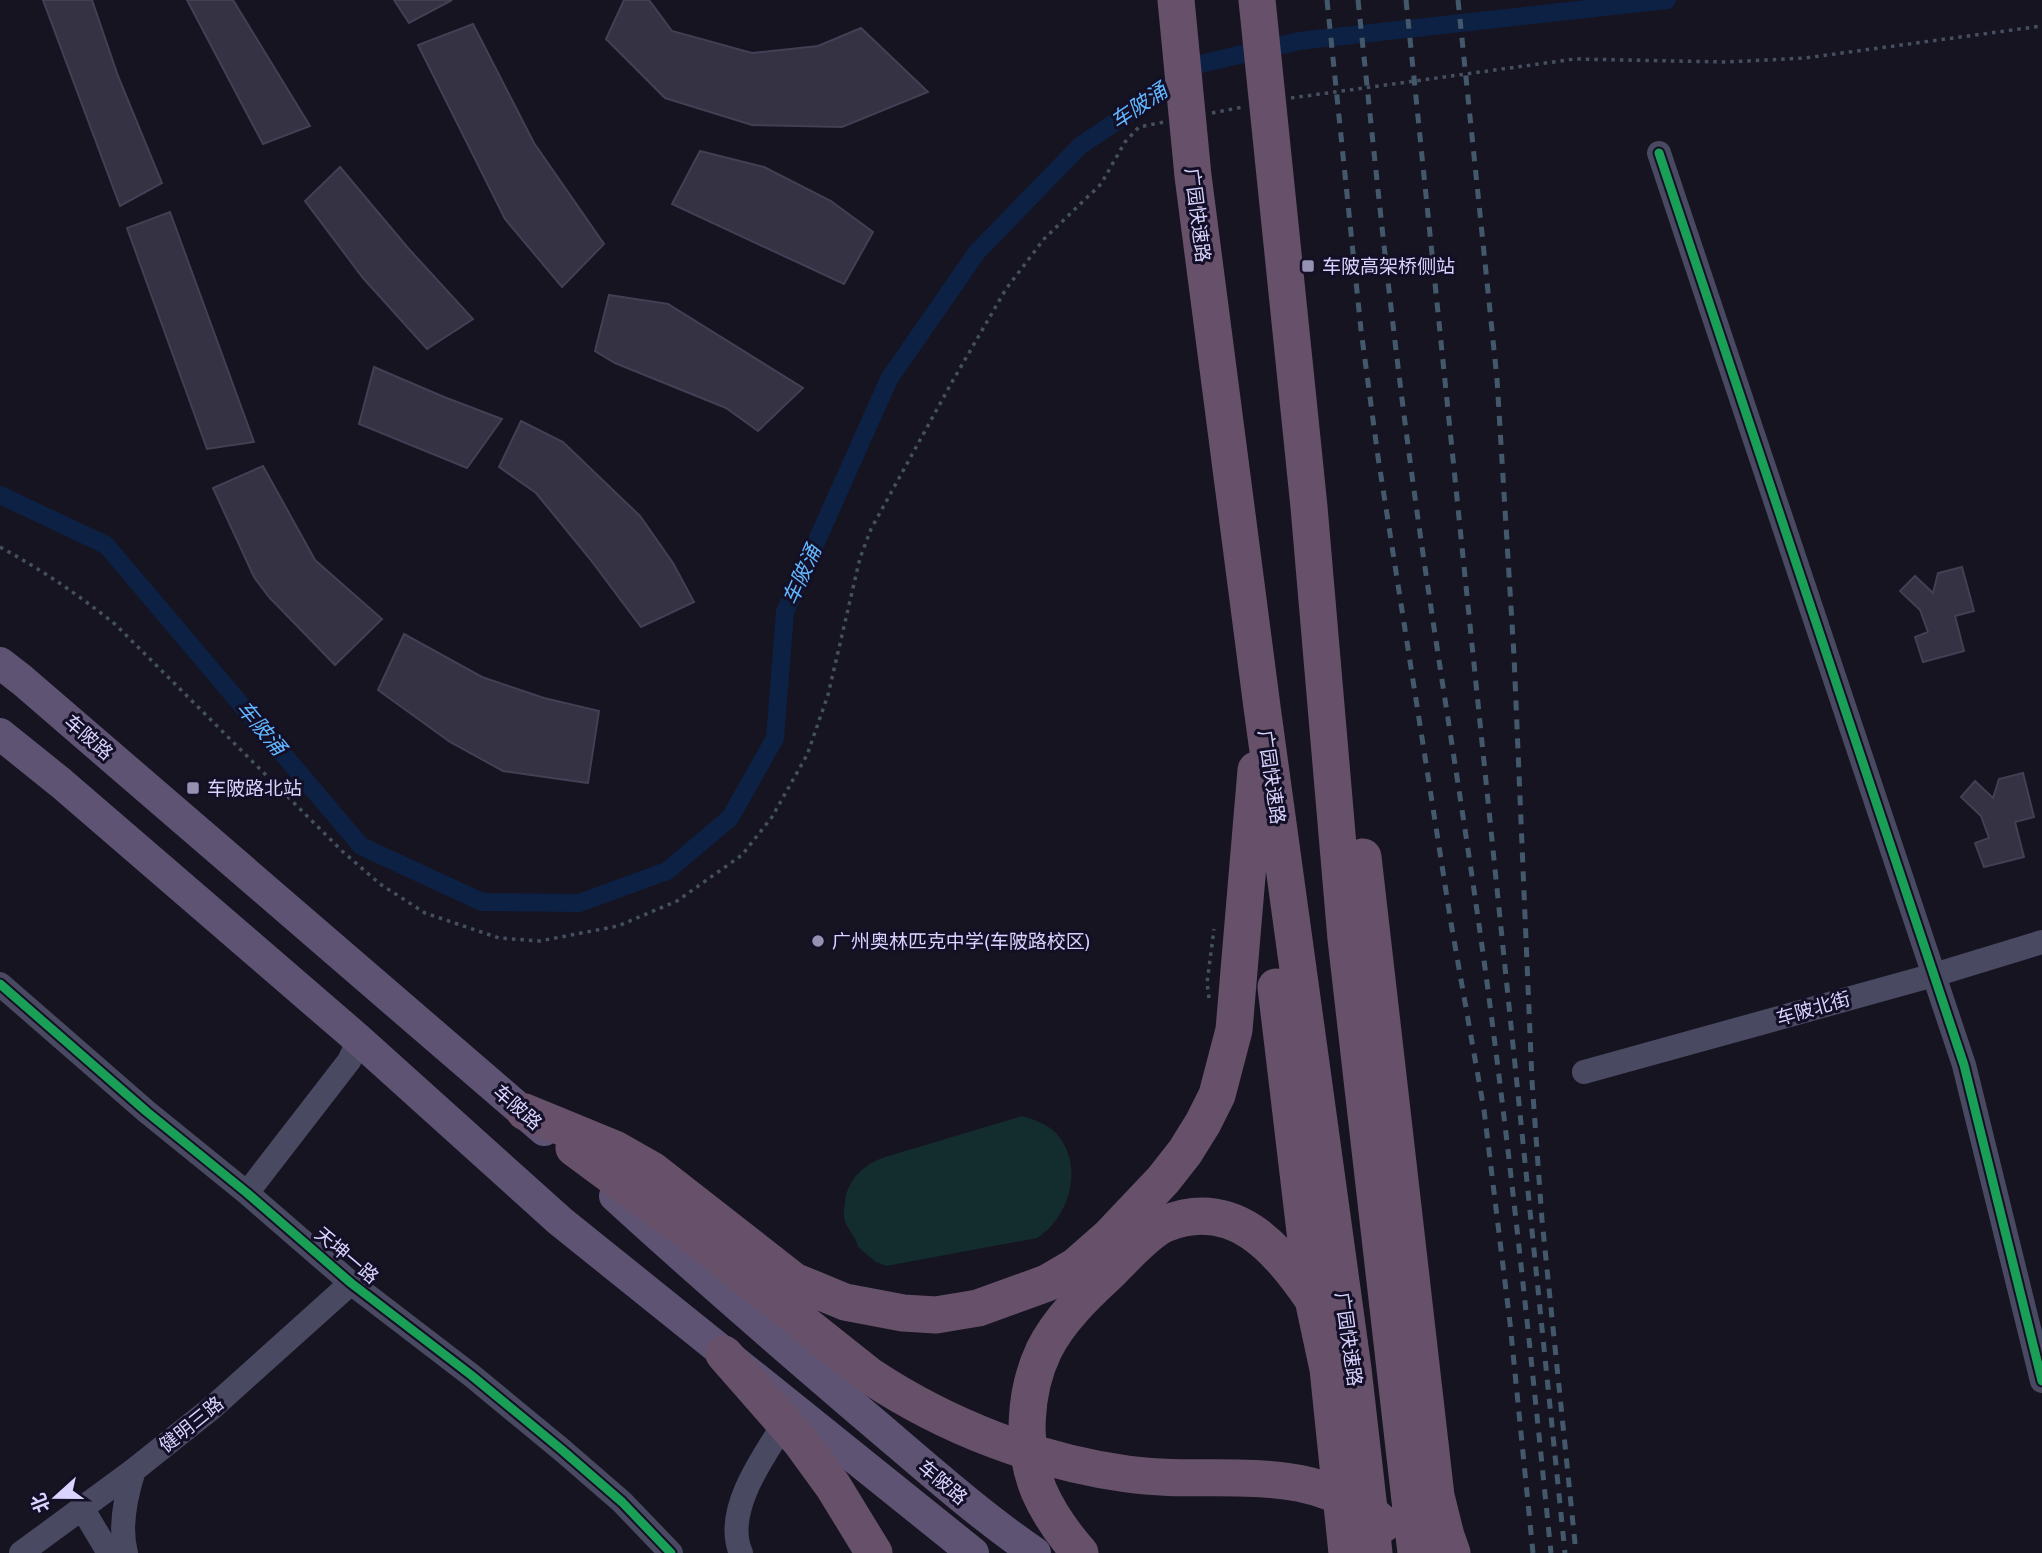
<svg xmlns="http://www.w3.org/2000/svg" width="2042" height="1553" font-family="'Public Sans','Noto Sans SC',sans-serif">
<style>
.green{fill:#132c2d}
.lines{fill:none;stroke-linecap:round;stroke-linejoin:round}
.canal{stroke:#0d2144;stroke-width:18}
.building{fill:#343243;stroke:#433f54;stroke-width:2}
.path{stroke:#44505f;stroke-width:3.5;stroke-dasharray:3.5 5;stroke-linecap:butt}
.minor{stroke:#4a4962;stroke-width:24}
.major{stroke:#5e5373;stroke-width:32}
.highway{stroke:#67516a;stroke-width:37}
.rail{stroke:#43596b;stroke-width:5;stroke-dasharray:10 9;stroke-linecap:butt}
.cycleway-casing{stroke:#130f26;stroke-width:13}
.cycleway{stroke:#1a9f57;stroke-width:9}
.poi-dot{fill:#9591b1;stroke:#130f26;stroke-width:2.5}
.labels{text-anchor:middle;stroke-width:6;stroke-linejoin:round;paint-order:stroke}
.street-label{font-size:19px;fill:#d9d4ff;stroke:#130f26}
.poi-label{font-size:19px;fill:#d9d4ff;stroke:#130f26;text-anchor:start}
.water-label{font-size:21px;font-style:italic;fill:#62b6ff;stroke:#130f26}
</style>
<rect width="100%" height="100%" fill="#161421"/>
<path class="green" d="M1022 1116C1033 1119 1047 1124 1056 1133 1085 1165 1070 1217 1037 1238L886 1266 876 1262 858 1247C856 1236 846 1229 844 1217 843 1212 845 1206 845 1200 849 1178 864 1164 885 1157Z"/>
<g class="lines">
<path class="canal" d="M0 495 106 545 361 846 482 902 579 903 667 871 730 818 775 738 785 612 889 379 977 252 1080 146 1200 64 1299 41 1667 0"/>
</g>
<path class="building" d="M43 0H92L118 76 162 183 120 206Z
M187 0H233L310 126 263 144Z
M394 0H452L409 23Z
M624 0H649L672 31 752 53 818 46 861 28 928 92 842 127 752 125 665 98 606 39Z
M473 24 534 143 604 244 562 287 505 219 418 45Z
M700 151 764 167 831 201 873 232 844 284 672 204Z
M340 167 408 248 473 319 427 349 363 278 305 201Z
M170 212 254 442 207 449 127 228Z
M609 295 668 304 803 388 758 431 726 408 615 363 595 351Z
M374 367 444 397 502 419 467 468 359 424Z
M521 421 563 442 640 516 673 563 694 602 641 627 590 559 536 493 499 467Z
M263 466 315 560 382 619 335 665 269 597 254 577 213 488Z
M1962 567 1974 611 1955 616 1964 651 1923 662 1915 637 1928 632 1920 610 1900 591 1915 576 1933 593 1938 573Z
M404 634 482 677 544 698 599 711 588 783 503 771 450 742 378 690Z
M2023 773 2034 817 2015 822 2024 857 1984 867 1975 843 1989 838 1981 816 1961 797 1975 781 1993 798 1999 779Z"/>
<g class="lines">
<path class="path" d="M1291 98 1575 59 1726 62 1805 58 2042 26
M1212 113 1243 107
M0 547C42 570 79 595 116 625L342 851 380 884 425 913 499 938 540 941 618 926 677 901 742 855 772 817 807 755 828 695 860 558 871 529 952 382 1006 289 1044 239 1101 184 1125 142 1139 127 1164 122
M1209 998 1207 983 1214 929"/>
<path class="minor" d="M1659 153 1964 1065 2042 1381
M0 984 147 1112 247 1193 351 1283 471 1375 562 1450 622 1502 671 1553
M1584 1072 1934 975 2042 942
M247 1193 349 1061 359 1040
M82 1508 109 1553
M21 1553 134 1470 213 1407 351 1283
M126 1553C119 1527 126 1495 134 1470
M741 1553C723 1512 763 1457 784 1424"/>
<path class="major" d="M0 663 22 680 544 1130
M0 734 61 783 359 1040 560 1221 973 1553
M615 1196C696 1270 779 1342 862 1413 919 1461 974 1511 1035 1553"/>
<path class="highway" d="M1176 0 1193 176 1262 707 1353 1369 1374 1553
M1257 0 1309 507 1346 939 1416 1553
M1363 857 1436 1496 1446 1536 1452 1553
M1276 987 1313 1299 1328 1369 1347 1553
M525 1112 615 1149 652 1170 794 1281 845 1302 903 1313 936 1315 978 1308 1047 1283 1076 1266 1109 1237 1163 1180 1185 1152 1203 1123 1217 1095 1234 1030 1256 770
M574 1148 705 1245 870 1376C947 1427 1036 1461 1127 1474 1216 1487 1308 1457 1383 1524
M724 1354 801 1442 833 1486 874 1553
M1080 1553C1064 1535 1049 1514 1039 1491 1021 1448 1024 1392 1044 1350 1059 1320 1084 1296 1109 1273 1123 1259 1148 1231 1165 1224 1233 1196 1278 1248 1312 1298"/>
<path class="rail" d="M1327 0 1361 330 1378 457 1451 923 1484 1110 1510 1323 1533 1553
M1358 0C1374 151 1389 303 1409 453 1434 643 1468 832 1492 1021 1515 1198 1533 1376 1551 1553
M1406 0 1565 1553
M1458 0 1497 379 1514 656 1532 1081 1542 1220 1576 1553"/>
<defs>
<path id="cycleway" d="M1659 153 1964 1065 2042 1381
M0 984 147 1112 247 1193 351 1283 471 1375 562 1450 622 1502 671 1553"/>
</defs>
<use href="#cycleway" class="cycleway-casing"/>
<use href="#cycleway" class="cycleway"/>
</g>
<g class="poi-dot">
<rect x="1301" y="259" width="14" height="14" rx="3.5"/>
<rect x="186" y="781" width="14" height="14" rx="3.5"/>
<circle cx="818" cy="941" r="7"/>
</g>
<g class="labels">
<g class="street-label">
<text transform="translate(1198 215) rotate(83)" y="7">广园快速路</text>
<text transform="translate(89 737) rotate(41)" y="7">车陂路</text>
<text transform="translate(1272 777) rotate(82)" y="7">广园快速路</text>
<text transform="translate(1813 1008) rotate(-16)" y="7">车陂北街</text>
<text transform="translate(518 1107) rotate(41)" y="7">车陂路</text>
<text transform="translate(347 1255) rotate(40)" y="7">天坤一路</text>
<text transform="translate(1349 1339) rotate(82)" y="7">广园快速路</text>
<text transform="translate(191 1424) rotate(-39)" y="7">健明三路</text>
<text transform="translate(943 1482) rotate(40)" y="7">车陂路</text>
</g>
<g class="poi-label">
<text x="1322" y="273">车陂高架桥侧站</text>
<text x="207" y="795">车陂路北站</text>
<text x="832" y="948">广州奥林匹克中学(车陂路校区)</text>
</g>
<g class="water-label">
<text transform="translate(1139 106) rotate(-34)" y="7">车陂涌</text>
<text transform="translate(802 575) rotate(-66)" y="7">车陂涌</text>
<text transform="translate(261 728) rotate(50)" y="7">车陂涌</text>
</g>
</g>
<g transform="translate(56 1497) rotate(249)" stroke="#130f26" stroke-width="5" paint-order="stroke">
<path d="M0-5L12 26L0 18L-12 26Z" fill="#d9d4ff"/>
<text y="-10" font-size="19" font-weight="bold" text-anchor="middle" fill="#d9d4ff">北</text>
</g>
</svg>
